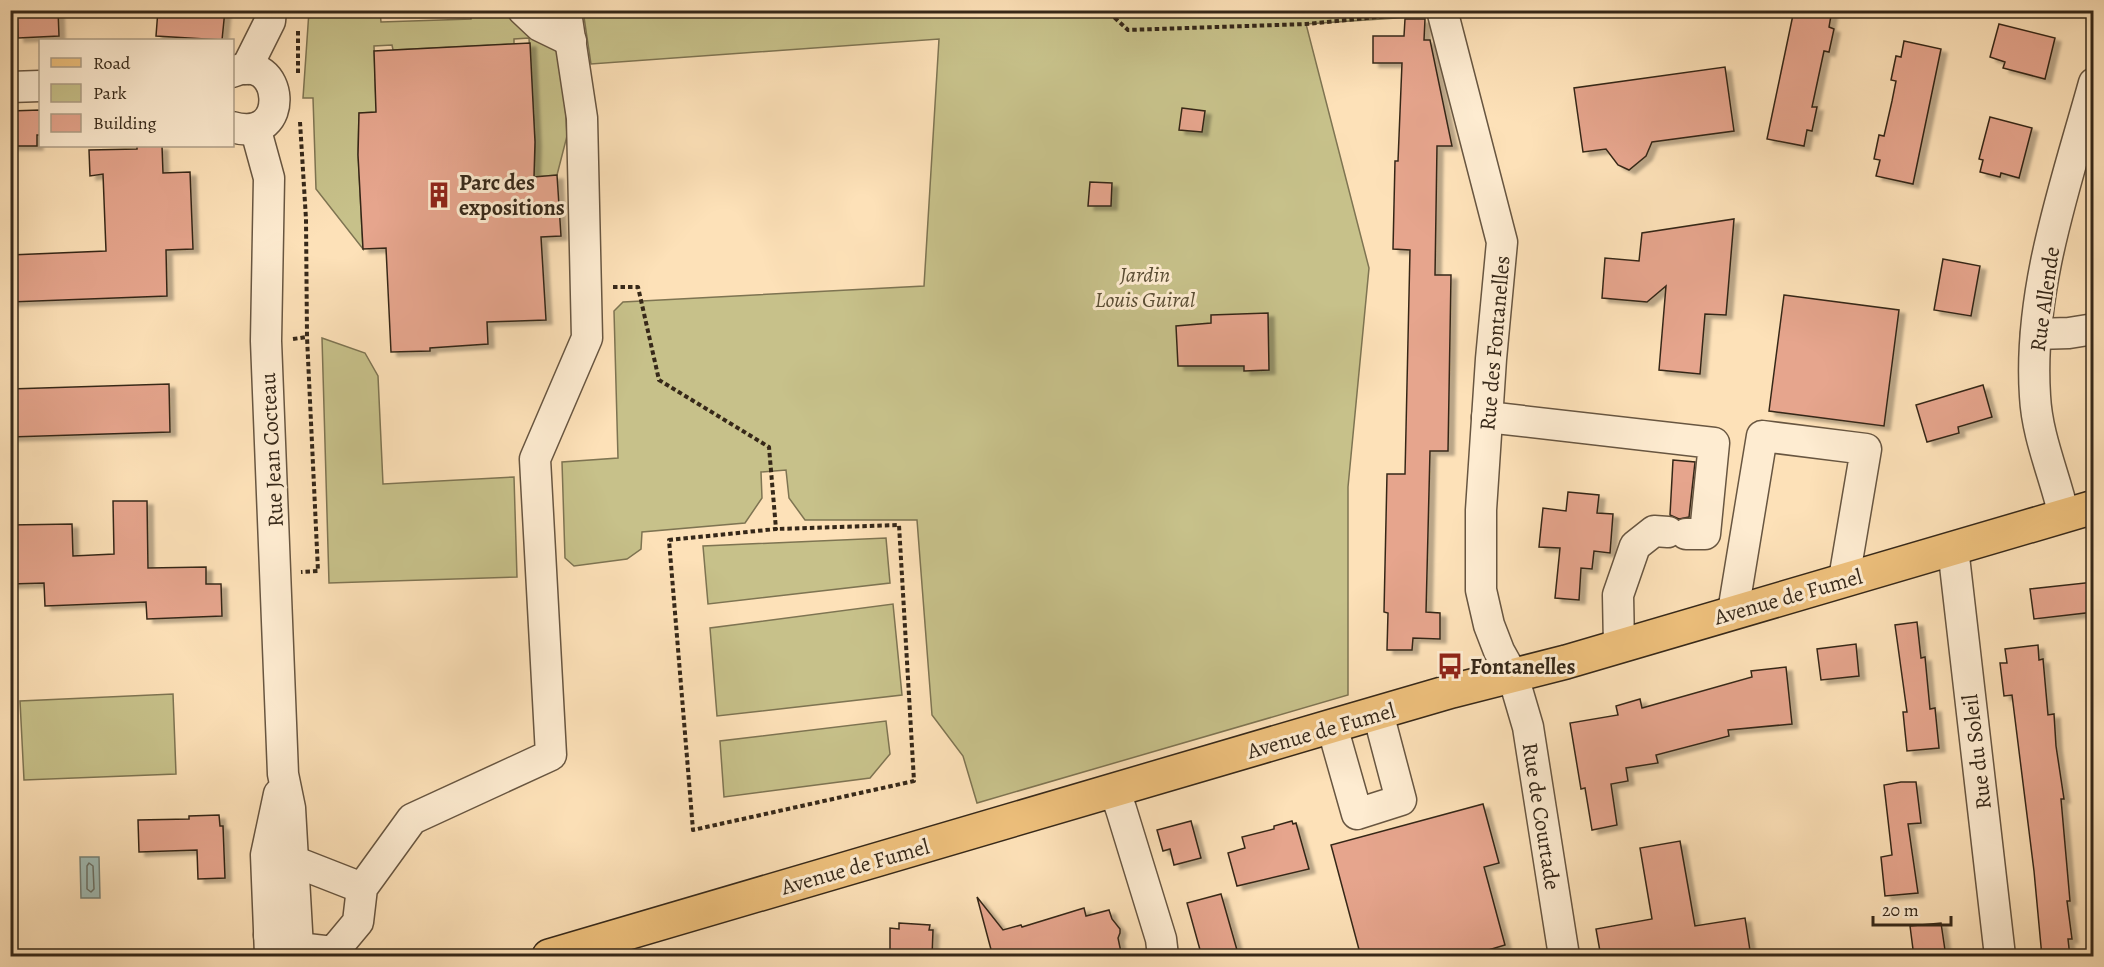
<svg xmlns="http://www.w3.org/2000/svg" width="2104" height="967" font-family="Alegreya,serif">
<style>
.green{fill:#c7c18a;stroke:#7e7452;stroke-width:1.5}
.water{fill:#a1bcb5;stroke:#768177;stroke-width:1.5}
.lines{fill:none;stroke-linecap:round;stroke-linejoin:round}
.shore{stroke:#6c7267;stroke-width:1.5}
.building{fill:#e6a58d;stroke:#362819;stroke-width:1.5;filter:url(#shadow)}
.minor-casing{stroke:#685641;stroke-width:33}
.major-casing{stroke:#362819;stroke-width:36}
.path{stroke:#362819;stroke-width:4;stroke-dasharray:4.5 3;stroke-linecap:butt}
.minor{stroke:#feecd1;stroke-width:30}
.major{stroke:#eec07c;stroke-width:33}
.labels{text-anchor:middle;stroke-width:6;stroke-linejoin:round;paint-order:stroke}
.poi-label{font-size:22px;font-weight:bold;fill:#362819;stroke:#feecd1;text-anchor:start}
.park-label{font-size:22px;font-style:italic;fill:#5a4e35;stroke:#feecd1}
.street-label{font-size:22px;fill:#362819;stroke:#feecd1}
</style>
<defs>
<filter id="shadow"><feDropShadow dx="6" dy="4" stdDeviation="1.5" flood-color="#0004"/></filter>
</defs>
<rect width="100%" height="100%" fill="#fde1b8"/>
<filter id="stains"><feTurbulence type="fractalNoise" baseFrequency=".00333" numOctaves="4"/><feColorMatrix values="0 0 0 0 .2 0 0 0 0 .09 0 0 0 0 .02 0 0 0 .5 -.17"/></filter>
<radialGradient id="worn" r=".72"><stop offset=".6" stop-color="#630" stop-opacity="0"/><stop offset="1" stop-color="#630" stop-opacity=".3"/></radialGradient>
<!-- green -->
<g class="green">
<path d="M 309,11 L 380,11 L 381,22 L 471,19 L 470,11 L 507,11 L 530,34 L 562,46 L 567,136 L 557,175 L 534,177 L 535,144 L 529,38 L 514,39 L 514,44 L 393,50 L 392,45 L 374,46 L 376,105 L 382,112 L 359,113 L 358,153 L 363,249 L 316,189 L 313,98 L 303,98 Z"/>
<path d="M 541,11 L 1425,11 L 1426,16 L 1306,24 L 1369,268 L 1348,487 L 1348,695 L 977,803 L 963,756 L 932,715 L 917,520 L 805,520 L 789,498 L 786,470 L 761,472 L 762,498 L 745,523 L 642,532 L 641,549 L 627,559 L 574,566 L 565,558 L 562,462 L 618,458 L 614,311 L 623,302 L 924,286 L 939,39 L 591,64 L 584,17 C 568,19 554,22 541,11 Z"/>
<path d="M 322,338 L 365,353 L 378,376 L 383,484 L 514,477 L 517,577 L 329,583 Z"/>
<path d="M 886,538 L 890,583 L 708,604 L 703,546 Z"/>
<path d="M 893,604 L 902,695 L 717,716 L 710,628 Z"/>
<path d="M 173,694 L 176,774 L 24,780 L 20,701 Z"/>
<path d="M 886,721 L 890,754 L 870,778 L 724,797 L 720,741 Z"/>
</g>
<!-- water -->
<path class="water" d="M 80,857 L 99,857 L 100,898 L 81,898 Z"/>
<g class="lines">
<!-- shore -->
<path class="shore" d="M 89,863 L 93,866 L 94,889 L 91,892 L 87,889 L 87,866 Z"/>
</g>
<!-- building -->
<g class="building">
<path d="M 17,10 L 58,10 L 59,36 L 18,38 Z"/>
<path d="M 158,10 L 225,10 L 222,40 L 156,36 Z"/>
<path d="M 1794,10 L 1832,10 L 1829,27 L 1834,29 L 1829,52 L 1824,51 L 1812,107 L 1817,107 L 1812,131 L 1807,130 L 1804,146 L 1767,139 Z"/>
<path d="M 1405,19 L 1425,19 L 1424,40 L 1430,40 L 1452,146 L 1437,146 L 1435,275 L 1451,275 L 1448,451 L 1430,451 L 1426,612 L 1440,613 L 1440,639 L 1413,638 L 1412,650 L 1387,650 L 1388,613 L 1384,612 L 1387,474 L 1405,474 L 1410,250 L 1393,249 L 1395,161 L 1398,161 L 1402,63 L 1373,63 L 1373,36 L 1404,36 Z"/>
<path d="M 1999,24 L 2055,38 L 2045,79 L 2003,68 L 2005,62 L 1990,57 Z"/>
<path d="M 1904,41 L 1941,49 L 1913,184 L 1876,176 L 1880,160 L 1874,159 L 1879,135 L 1884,136 L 1892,101 L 1896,81 L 1891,80 L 1896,56 L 1901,57 Z"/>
<path d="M 530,43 L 535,142 L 534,177 L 557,175 L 561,236 L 541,237 L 546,320 L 487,322 L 488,344 L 430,348 L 430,351 L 391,352 L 386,248 L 363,249 L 358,155 L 359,113 L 376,112 L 374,51 Z"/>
<path d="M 1725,67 L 1734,131 L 1652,142 L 1646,156 L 1629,170 L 1618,165 L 1606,149 L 1583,152 L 1574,88 Z"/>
<path d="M 1182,108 L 1205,111 L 1202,132 L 1179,130 Z"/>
<path d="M 40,110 L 40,135 L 37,135 L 37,146 L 10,146 L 10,111 Z"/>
<path d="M 1990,117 L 2032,128 L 2019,178 L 2001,173 L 2000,177 L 1980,172 L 1983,160 L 1979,159 Z"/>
<path d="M 137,146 L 162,146 L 163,173 L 190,172 L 193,249 L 166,250 L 167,296 L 10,302 L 10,255 L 106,251 L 103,174 L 90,176 L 89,150 L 137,149 Z"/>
<path d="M 1090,182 L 1112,183 L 1111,206 L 1088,206 Z"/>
<path d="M 1734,219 L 1726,315 L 1705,314 L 1700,374 L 1659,370 L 1666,286 L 1647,302 L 1602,298 L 1605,258 L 1639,261 L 1642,233 Z"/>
<path d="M 1943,259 L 1980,266 L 1971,316 L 1934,310 Z"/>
<path d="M 1784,295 L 1899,310 L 1884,426 L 1769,411 Z"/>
<path d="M 1268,313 L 1269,370 L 1244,371 L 1244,366 L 1178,366 L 1176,326 L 1211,323 L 1211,315 Z"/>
<path d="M 169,384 L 170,432 L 10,437 L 10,389 Z"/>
<path d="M 1983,385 L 1992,417 L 1958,427 L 1959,433 L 1927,442 L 1916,405 Z"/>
<path d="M 1673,460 L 1695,462 L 1689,517 L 1679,519 L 1670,515 Z"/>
<path d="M 1568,492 L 1599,495 L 1597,513 L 1613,514 L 1610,553 L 1594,551 L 1592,569 L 1581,568 L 1579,600 L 1555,598 L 1560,548 L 1539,547 L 1543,508 L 1566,511 Z"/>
<path d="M 113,501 L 147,501 L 148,568 L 206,567 L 206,584 L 221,584 L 222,616 L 147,619 L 146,602 L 45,606 L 44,583 L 10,584 L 10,525 L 72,524 L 73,556 L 114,554 Z"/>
<path d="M 2094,582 L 2094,612 L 2034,619 L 2030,589 Z"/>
<path d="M 1917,622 L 1921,658 L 1925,657 L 1930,709 L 1935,708 L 1939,748 L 1907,751 L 1903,712 L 1907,712 L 1895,625 Z"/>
<path d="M 1856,644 L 1859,676 L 1821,680 L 1817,649 Z"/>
<path d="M 2038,645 L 2039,660 L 2043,659 L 2048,715 L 2054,714 L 2056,746 L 2064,799 L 2061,799 L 2070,901 L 2067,901 L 2072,939 L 2068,939 L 2070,957 L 2042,957 L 2034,871 L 2012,695 L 2004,696 L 2000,663 L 2007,663 L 2005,649 Z"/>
<path d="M 1786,667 L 1792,724 L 1728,730 L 1729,736 L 1656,755 L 1658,763 L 1626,768 L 1628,781 L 1611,784 L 1617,825 L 1592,830 L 1585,788 L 1581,789 L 1570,723 L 1618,715 L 1616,706 L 1640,699 L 1642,708 L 1752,677 L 1751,671 Z"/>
<path d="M 1901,782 L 1916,782 L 1921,823 L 1908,824 L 1918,893 L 1885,896 L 1881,857 L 1892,855 L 1884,785 Z"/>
<path d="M 1483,804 L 1499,863 L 1484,867 L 1505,945 L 1465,957 L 1361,957 L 1331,845 Z"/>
<path d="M 219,815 L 220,826 L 223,826 L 225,878 L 198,879 L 197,850 L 139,852 L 138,820 L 189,819 L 189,816 Z"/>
<path d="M 1191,821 L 1201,858 L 1174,865 L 1170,849 L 1163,851 L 1157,830 Z"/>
<path d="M 1292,821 L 1293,824 L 1296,823 L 1309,869 L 1237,886 L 1228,853 L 1245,848 L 1242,837 L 1274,829 L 1274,826 Z"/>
<path d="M 1680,841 L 1695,926 L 1745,918 L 1751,957 L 1601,957 L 1596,929 L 1652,919 L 1640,848 Z"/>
<path d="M 1221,894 L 1239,957 L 1202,957 L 1187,903 Z"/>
<path d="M 977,897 L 1003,930 L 1021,925 L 1022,927 L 1084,908 L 1086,916 L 1109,910 L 1112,919 L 1120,929 L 1120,933 L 1118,938 L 1122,957 L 993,957 Z"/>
<path d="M 899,923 L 930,925 L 929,930 L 933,930 L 932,957 L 890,957 L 890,928 L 899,929 Z"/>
<path d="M 1941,923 L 1946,957 L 1914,957 L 1910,926 Z"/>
</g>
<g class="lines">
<!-- minor casing -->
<g class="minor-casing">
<g id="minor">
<path d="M 523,10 L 540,26 L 571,41"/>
<path d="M 1442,10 L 1502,242 L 1491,359 L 1481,510 L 1481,590 L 1489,625 L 1499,651 L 1513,676 L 1528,727 L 1564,956"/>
<path d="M 246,69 L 270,21 L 271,10"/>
<path d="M 232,72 C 284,49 293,145 232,127"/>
<path d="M 10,87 L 40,86"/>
<path d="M 252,129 L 258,138 L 269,178 L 266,341 L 283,774 L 290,808 L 298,948 L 301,956"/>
<path d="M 2036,334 L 2069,333 L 2094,329"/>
<path d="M 1487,417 L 1714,443 L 1705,534 L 1686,534"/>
<path d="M 2064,516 C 2055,476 2037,437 2035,396 C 2028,290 2066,184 2094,83"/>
<path d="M 1953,548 L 2000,956"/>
<path d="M 1733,612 L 1762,436 L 1866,449 L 1844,579"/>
<path d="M 1619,646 L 1618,595 L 1635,546 L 1654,531 L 1668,532"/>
<path d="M 1332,726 L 1357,814 L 1401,800 L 1378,713"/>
<path d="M 1114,790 L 1121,809 L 1161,939 L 1163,956"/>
<path d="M 277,866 L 278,862 L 293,861 L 362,888"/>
<path d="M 269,935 L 298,948 L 333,952 L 358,922 L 362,888 L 412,819 L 551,755 L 535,459 L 587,338 L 582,118 L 567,19"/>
<path d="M 270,955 L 266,855 L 279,794"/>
</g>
</g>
<!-- major casing -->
<g class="major-casing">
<path id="major" d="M 549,956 L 1332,726 L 1452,691 L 1566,662 L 2094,507"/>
</g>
<!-- path -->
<g class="path">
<path d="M 1114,10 L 1115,18 L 1128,30 L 1306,24 L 1417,13"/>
<path d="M 298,73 L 298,29"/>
<path d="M 300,122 L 306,219 L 307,337 L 318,571 L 301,572"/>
<path d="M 613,287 L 638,287 L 659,380 L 769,447 L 776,529 L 669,540 L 693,830 L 914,781 L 899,525 L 776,529"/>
<path d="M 293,339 L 307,337"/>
</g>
<!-- minor -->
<use href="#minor" class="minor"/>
<!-- major -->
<use href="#major" class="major"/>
</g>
<!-- icons -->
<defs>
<g id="building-bare" transform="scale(2.07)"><path d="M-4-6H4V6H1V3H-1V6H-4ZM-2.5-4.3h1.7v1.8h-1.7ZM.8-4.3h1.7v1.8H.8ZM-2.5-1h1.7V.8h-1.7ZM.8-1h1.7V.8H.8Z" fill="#8f2418" stroke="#feecd1" stroke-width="2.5" paint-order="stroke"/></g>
<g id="bus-bare" transform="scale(2.07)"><path d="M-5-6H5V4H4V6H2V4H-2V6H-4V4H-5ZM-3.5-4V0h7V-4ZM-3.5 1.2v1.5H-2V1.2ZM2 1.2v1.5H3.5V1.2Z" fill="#8f2418" stroke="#feecd1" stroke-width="2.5" paint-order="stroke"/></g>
</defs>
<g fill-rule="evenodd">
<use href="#building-bare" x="439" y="195"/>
<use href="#bus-bare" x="1450" y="666"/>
</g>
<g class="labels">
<!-- poi labels -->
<g class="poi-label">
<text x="459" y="190">Parc des<tspan x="459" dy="25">expositions</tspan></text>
<text x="1470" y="674">Fontanelles</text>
</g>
<!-- park labels -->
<g class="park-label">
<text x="1145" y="282">Jardin<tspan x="1145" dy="25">Louis Guiral</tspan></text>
</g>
<!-- street labels -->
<g class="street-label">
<text transform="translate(2044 299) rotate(-82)" y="8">Rue Allende</text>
<text transform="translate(1494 343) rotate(-85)" y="8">Rue des Fontanelles</text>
<text transform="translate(271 450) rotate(-93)" y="8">Rue Jean Cocteau</text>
<text transform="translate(1788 596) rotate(-16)" y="8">Avenue de Fumel</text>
<text transform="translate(1321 730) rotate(-16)" y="8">Avenue de Fumel</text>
<text transform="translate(1976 752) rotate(-97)" y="8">Rue du Soleil</text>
<text transform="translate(1542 816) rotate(81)" y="8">Rue de Courtade</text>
<text transform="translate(855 866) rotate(-16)" y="8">Avenue de Fumel</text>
</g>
</g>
<!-- margin -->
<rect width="2104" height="967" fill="none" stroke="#fde1b8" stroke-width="36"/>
<rect x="12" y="12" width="2080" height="943" fill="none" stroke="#362819" stroke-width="3"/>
<rect x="18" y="18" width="2068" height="931" fill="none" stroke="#362819" stroke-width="1.5"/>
<!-- legend -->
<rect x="39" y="39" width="195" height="108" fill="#feecd1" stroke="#ae9e87" stroke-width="1.5"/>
<rect x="51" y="58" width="30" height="9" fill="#eec07c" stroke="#ae9e87" stroke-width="1.5"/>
<text x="93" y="69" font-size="18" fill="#362819">Road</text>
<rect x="51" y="84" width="30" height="18" fill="#c7c18a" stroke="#ae9e87" stroke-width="1.5"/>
<text x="93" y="99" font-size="18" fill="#362819">Park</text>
<rect x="51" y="114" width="30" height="18" fill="#e6a58d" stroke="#ae9e87" stroke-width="1.5"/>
<text x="93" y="129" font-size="18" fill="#362819">Building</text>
<!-- scale -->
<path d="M1873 916v9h78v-9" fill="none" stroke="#362819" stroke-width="3"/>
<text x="1882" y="916" font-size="18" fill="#362819" stroke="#feecd1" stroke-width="4.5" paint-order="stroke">20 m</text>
<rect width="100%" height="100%" filter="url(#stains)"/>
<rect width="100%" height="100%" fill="url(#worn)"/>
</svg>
